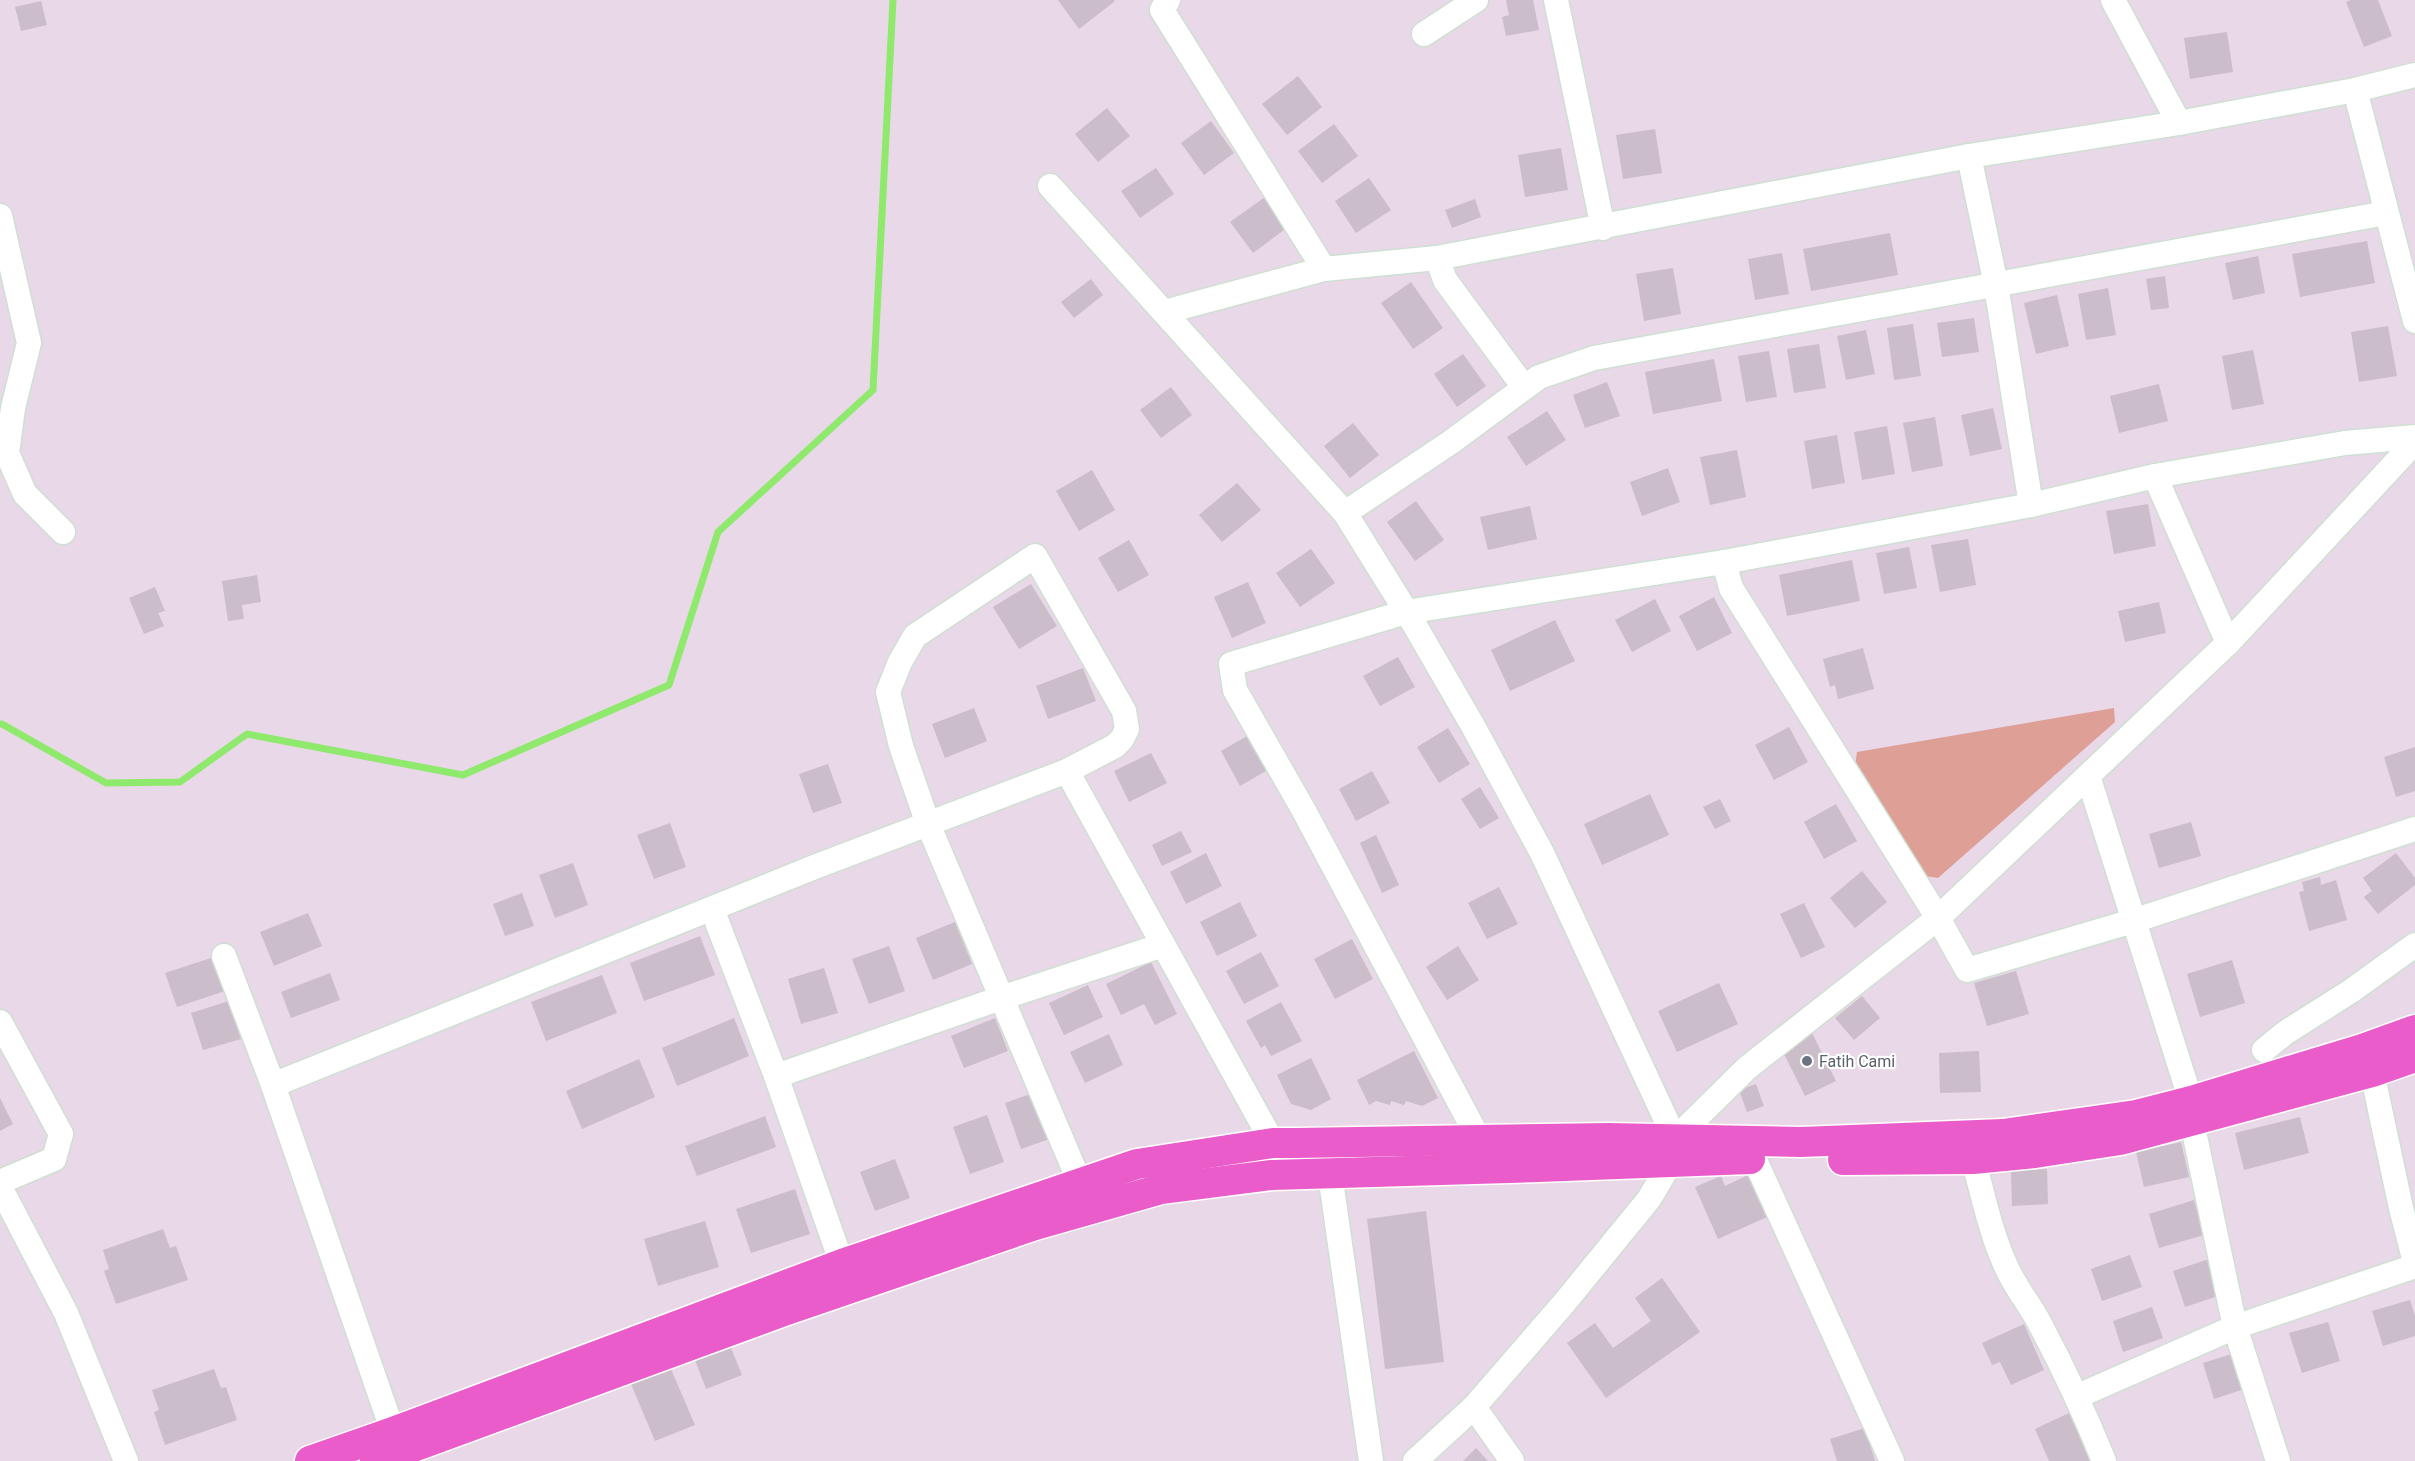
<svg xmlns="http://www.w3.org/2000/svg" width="2415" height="1461" font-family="Roboto,sans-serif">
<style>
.green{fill:#de9f96}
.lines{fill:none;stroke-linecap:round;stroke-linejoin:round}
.stream{stroke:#8fe96d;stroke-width:7}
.building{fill:#cbbdca}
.minor-casing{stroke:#cee0d2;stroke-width:27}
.major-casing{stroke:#fff;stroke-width:33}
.minor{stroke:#fff;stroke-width:24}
.major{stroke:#ea5cca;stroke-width:30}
.worship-dot{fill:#6b7280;stroke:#fff;stroke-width:2}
.labels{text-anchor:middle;stroke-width:4.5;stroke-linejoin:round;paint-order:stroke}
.worship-label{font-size:16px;fill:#5b616d;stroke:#fff;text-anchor:start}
</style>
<rect width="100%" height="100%" fill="#e9d8e8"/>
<!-- green -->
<path class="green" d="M 2114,708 L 2115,722 L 1938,878 L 1924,876 L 1855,766 L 1857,752 Z"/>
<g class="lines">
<!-- stream -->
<path class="stream" d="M 0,724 L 2,724 L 106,783 L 180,782 L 247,734 L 463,775 L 669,685 L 718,532 L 873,390 L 893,0"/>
</g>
<!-- building -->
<g class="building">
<path d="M 1058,0 L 1114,0 L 1115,1 L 1079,29 Z"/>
<path d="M 1506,0 L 1533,0 L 1539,30 L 1506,36 L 1502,17 L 1509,15 Z"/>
<path d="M 2351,0 L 2378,0 L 2392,36 L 2364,47 L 2346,2 Z"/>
<path d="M 41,1 L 47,25 L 21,31 L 15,7 Z"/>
<path d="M 2227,32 L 2233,72 L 2190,79 L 2184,38 Z"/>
<path d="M 1298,76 L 1322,107 L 1287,135 L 1262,104 Z"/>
<path d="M 1107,108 L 1130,136 L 1098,162 L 1075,134 Z"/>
<path d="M 1211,121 L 1234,153 L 1204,175 L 1181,143 Z"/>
<path d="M 1334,124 L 1358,156 L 1322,183 L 1298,151 Z"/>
<path d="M 1655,129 L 1662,173 L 1623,179 L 1616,135 Z"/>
<path d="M 1561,148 L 1568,190 L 1525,197 L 1518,155 Z"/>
<path d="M 1156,168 L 1174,194 L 1140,218 L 1121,191 Z"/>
<path d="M 1369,178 L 1391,210 L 1356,233 L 1335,201 Z"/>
<path d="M 1265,197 L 1288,227 L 1253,253 L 1230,222 Z"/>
<path d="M 1475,199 L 1481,217 L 1452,228 L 1445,210 Z"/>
<path d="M 1890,233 L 1898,275 L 1811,291 L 1803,249 Z"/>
<path d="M 2367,241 L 2375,283 L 2300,297 L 2292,254 Z"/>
<path d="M 1782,253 L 1789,294 L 1755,300 L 1748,259 Z"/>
<path d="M 2258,256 L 2265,293 L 2233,300 L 2225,263 Z"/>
<path d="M 1673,268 L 1681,314 L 1644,321 L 1636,274 Z"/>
<path d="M 2165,276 L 2169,308 L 2151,310 L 2146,279 Z"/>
<path d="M 1091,279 L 1103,295 L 1074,318 L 1061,302 Z"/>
<path d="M 1411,282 L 1443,328 L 1413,349 L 1381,303 Z"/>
<path d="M 2108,288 L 2116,335 L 2086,340 L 2078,294 Z"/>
<path d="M 2057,295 L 2069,346 L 2036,354 L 2024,303 Z"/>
<path d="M 1974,318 L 1979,352 L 1942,357 L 1937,323 Z"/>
<path d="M 1913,324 L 1921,376 L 1894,380 L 1887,328 Z"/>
<path d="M 2388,326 L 2397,376 L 2359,382 L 2351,332 Z"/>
<path d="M 1866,330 L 1875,374 L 1846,380 L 1837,336 Z"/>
<path d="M 1819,344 L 1826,388 L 1794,393 L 1787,349 Z"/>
<path d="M 2253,350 L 2264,404 L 2232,410 L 2222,356 Z"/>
<path d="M 1769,351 L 1777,397 L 1746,402 L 1738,356 Z"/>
<path d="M 1463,354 L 1486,386 L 1457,407 L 1434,374 Z"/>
<path d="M 1714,359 L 1722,401 L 1653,414 L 1645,372 Z"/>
<path d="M 1607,382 L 1620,416 L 1585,428 L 1573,395 Z"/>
<path d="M 2159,384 L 2168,421 L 2119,433 L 2110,396 Z"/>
<path d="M 1171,387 L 1192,415 L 1161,438 L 1140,410 Z"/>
<path d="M 1993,408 L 2002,449 L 1970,456 L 1961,415 Z"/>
<path d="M 1547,411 L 1566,440 L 1526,466 L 1507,437 Z"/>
<path d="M 1935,417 L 1943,466 L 1912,472 L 1903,423 Z"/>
<path d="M 1353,423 L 1379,455 L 1350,478 L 1324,446 Z"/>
<path d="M 1887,426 L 1895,474 L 1862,480 L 1854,432 Z"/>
<path d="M 1837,435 L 1845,483 L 1812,489 L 1804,441 Z"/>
<path d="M 1737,450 L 1746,497 L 1710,505 L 1700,457 Z"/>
<path d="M 1668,468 L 1680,502 L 1642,516 L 1630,482 Z"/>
<path d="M 1092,470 L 1115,510 L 1079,531 L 1056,491 Z"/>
<path d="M 1237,483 L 1261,510 L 1222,542 L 1199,515 Z"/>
<path d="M 1416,501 L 1444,540 L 1415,561 L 1387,522 Z"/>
<path d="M 2148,504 L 2156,546 L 2114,554 L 2106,511 Z"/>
<path d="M 1530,506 L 1537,539 L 1488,550 L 1480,517 Z"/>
<path d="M 1968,539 L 1976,585 L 1940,592 L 1931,545 Z"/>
<path d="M 1129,540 L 1149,575 L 1118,592 L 1098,558 Z"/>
<path d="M 1909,547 L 1917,588 L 1884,594 L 1876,553 Z"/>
<path d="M 1311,549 L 1335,583 L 1300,607 L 1276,573 Z"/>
<path d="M 1852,560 L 1860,601 L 1787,616 L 1779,575 Z"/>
<path d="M 257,575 L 261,602 L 242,605 L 244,619 L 228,621 L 222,581 Z"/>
<path d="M 1248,582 L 1266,623 L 1232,638 L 1214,597 Z"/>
<path d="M 1031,584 L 1057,626 L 1019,649 L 993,607 Z"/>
<path d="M 155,587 L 165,611 L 158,613 L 164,626 L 144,634 L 129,598 Z"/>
<path d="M 1714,597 L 1732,633 L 1697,651 L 1679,616 Z"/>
<path d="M 1655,599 L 1671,631 L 1632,652 L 1615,620 Z"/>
<path d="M 2159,602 L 2166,633 L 2125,642 L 2118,611 Z"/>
<path d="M 1555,620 L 1575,661 L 1510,691 L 1491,650 Z"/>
<path d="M 1863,648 L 1874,689 L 1838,699 L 1835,685 L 1830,687 L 1823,659 Z"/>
<path d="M 1398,657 L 1415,687 L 1380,706 L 1363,676 Z"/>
<path d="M 1083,668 L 1096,701 L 1048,719 L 1036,686 Z"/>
<path d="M 974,708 L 987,741 L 945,758 L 932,724 Z"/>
<path d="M 1789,727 L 1808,762 L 1774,780 L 1755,745 Z"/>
<path d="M 1448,728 L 1470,764 L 1439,783 L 1417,747 Z"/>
<path d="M 1254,732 L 1273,767 L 1240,786 L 1221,751 Z"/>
<path d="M 2415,747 L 2415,791 L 2396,797 L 2384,757 Z"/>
<path d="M 1151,753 L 1167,783 L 1129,802 L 1114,771 Z"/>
<path d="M 828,764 L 842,803 L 813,813 L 799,774 Z"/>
<path d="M 1372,771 L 1390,803 L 1356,821 L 1339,789 Z"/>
<path d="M 1480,787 L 1499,818 L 1480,829 L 1461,799 Z"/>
<path d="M 1650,794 L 1669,835 L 1602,865 L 1584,824 Z"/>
<path d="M 1720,799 L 1731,821 L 1715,829 L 1703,807 Z"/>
<path d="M 1836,804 L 1857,841 L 1824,859 L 1804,822 Z"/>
<path d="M 2191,822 L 2201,856 L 2159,868 L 2149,834 Z"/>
<path d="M 670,823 L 686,867 L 654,879 L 637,835 Z"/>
<path d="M 1181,831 L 1192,852 L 1162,866 L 1152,845 Z"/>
<path d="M 1376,835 L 1399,885 L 1382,893 L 1360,843 Z"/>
<path d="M 1206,853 L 1222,886 L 1186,904 L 1170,872 Z"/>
<path d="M 2396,853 L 2415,878 L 2415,885 L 2378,914 L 2364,897 L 2372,891 L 2363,878 Z"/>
<path d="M 573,863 L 588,905 L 555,918 L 539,875 Z"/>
<path d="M 1862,871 L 1887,902 L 1855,928 L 1830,898 Z"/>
<path d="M 2320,877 L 2321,885 L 2336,880 L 2347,920 L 2309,931 L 2299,892 L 2304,891 L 2302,882 Z"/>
<path d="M 1499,887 L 1518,924 L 1487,939 L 1468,903 Z"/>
<path d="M 522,893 L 534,926 L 505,936 L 493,904 Z"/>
<path d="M 1240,902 L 1257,936 L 1217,956 L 1200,922 Z"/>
<path d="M 1804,903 L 1825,947 L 1801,958 L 1780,914 Z"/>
<path d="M 308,913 L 322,946 L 274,966 L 260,932 Z"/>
<path d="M 955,922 L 972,964 L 933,980 L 916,938 Z"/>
<path d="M 700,936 L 715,975 L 644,1001 L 630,963 Z"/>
<path d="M 1352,939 L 1373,979 L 1335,999 L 1314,959 Z"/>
<path d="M 889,946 L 905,991 L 869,1004 L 852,959 Z"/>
<path d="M 1458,946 L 1479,980 L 1447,1000 L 1426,967 Z"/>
<path d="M 1261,952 L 1279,986 L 1244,1004 L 1226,971 Z"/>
<path d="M 217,956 L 228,990 L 177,1007 L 165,973 Z"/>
<path d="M 2232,960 L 2245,1003 L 2200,1017 L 2187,974 Z"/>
<path d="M 1151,962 L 1177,1014 L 1155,1025 L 1144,1004 L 1121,1015 L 1106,984 Z"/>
<path d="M 824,968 L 838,1013 L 801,1024 L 788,979 Z"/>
<path d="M 2016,971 L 2029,1014 L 1987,1026 L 1974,983 Z"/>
<path d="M 330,973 L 340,1000 L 291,1018 L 281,992 Z"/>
<path d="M 602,975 L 617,1013 L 546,1041 L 531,1002 Z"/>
<path d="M 1719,983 L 1738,1024 L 1677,1052 L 1658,1011 Z"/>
<path d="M 1088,985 L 1103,1017 L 1064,1035 L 1049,1003 Z"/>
<path d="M 1862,996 L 1880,1018 L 1854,1040 L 1835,1018 Z"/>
<path d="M 229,1001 L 241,1039 L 203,1050 L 191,1013 Z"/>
<path d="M 1281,1002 L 1302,1041 L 1271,1056 L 1265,1045 L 1261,1048 L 1246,1021 Z"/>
<path d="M 734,1018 L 749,1056 L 677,1086 L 662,1048 Z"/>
<path d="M 995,1018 L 1008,1051 L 964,1068 L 951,1036 Z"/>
<path d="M 1809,1027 L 1836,1081 L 1805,1096 L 1778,1042 Z"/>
<path d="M 1109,1034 L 1123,1065 L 1085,1083 L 1070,1052 Z"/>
<path d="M 1414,1051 L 1438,1098 L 1422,1106 L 1406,1101 L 1404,1105 L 1391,1101 L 1390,1105 L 1376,1101 L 1369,1105 L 1357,1080 Z"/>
<path d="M 1979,1051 L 1981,1092 L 1940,1093 L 1939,1053 Z"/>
<path d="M 1311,1058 L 1331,1099 L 1311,1110 L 1291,1104 L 1277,1075 Z"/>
<path d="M 639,1059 L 655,1097 L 582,1129 L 566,1091 Z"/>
<path d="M 1756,1084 L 1764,1106 L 1747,1112 L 1739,1090 Z"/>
<path d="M 1039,1091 L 1055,1137 L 1021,1149 L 1005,1103 Z"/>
<path d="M 0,1098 L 13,1124 L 0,1131 Z"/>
<path d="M 987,1115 L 1004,1162 L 970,1174 L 953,1127 Z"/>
<path d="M 765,1116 L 776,1147 L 697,1176 L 685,1146 Z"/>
<path d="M 2300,1117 L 2309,1153 L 2244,1170 L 2235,1133 Z"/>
<path d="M 2181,1142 L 2189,1177 L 2144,1187 L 2136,1152 Z"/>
<path d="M 895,1159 L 910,1198 L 875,1211 L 860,1172 Z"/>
<path d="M 2047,1169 L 2048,1204 L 2012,1206 L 2011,1171 Z"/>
<path d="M 1748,1175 L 1767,1217 L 1718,1239 L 1695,1187 L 1721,1176 L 1725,1186 Z"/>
<path d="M 795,1189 L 810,1234 L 751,1253 L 736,1209 Z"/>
<path d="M 2194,1200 L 2204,1235 L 2159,1248 L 2149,1214 Z"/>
<path d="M 1426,1211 L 1444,1362 L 1385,1369 L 1367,1219 Z"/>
<path d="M 705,1221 L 719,1267 L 658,1286 L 644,1239 Z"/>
<path d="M 163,1229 L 170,1248 L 176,1246 L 188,1280 L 116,1304 L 104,1271 L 109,1269 L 103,1250 Z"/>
<path d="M 2130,1255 L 2142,1287 L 2102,1301 L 2091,1269 Z"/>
<path d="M 2212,1258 L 2224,1294 L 2185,1307 L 2173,1271 Z"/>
<path d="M 1662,1278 L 1700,1332 L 1606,1398 L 1567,1343 L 1595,1323 L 1613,1348 L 1651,1321 L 1635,1298 Z"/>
<path d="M 2410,1300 L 2415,1316 L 2415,1336 L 2383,1346 L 2372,1311 Z"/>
<path d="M 2152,1307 L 2163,1338 L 2123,1352 L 2113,1321 Z"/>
<path d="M 2328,1322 L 2340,1361 L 2302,1373 L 2289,1333 Z"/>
<path d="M 2024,1324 L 2044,1370 L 2011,1385 L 2000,1362 L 1992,1365 L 1982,1343 Z"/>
<path d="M 727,1338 L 742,1375 L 706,1389 L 692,1352 Z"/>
<path d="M 2241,1351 L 2253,1386 L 2214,1399 L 2203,1363 Z"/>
<path d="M 667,1360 L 695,1425 L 655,1441 L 628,1377 Z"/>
<path d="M 214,1369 L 221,1388 L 226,1387 L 237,1420 L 165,1445 L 154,1412 L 159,1410 L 152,1390 Z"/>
<path d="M 2069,1413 L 2091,1461 L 2049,1461 L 2035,1429 Z"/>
<path d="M 1865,1428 L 1875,1461 L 1837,1461 L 1830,1439 Z"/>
<path d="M 1476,1448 L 1488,1461 L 1463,1461 Z"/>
</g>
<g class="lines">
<!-- minor casing -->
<g class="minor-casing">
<g id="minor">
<path d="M 1168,0 L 1162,10 L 1324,269"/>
<path d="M 1556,0 L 1603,228"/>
<path d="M 2113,0 L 2179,123"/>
<path d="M 1424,34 L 1476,0"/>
<path d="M 2355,90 L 2415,321"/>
<path d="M 1969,156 L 1996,285 L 2031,505"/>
<path d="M 1050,186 L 1345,513 L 1414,624 L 1473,726 L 1542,853 L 1675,1139 L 1671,1162 L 1649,1199 L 1565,1302 L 1474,1407 L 1415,1461"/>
<path d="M 0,216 L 29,343 L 13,408 L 7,453 L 25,494 L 63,532"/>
<path d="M 1437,258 L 1445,280 L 1524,387"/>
<path d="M 1164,312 L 1324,269 L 1437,258 L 1969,156 L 2179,123 L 2355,90 L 2415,75"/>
<path d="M 2415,437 L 2345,443 L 2155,476 L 2031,505 L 1724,562 L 1731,588 L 1938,918 L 1967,970 L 2133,921 L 2415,829"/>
<path d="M 2155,476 L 2228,643"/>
<path d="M 1345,513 L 1451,442 L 1539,377 L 1594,358 L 2386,213"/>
<path d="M 1067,771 L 1273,1143"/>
<path d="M 2088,776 L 2191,1101 L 2192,1122 L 2235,1327 L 2278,1461"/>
<path d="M 712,909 L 776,1076 L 842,1264 L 850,1278"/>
<path d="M 224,956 L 273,1085 L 393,1432 L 401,1449"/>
<path d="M 0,1022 L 61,1134 L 54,1159 L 0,1182"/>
<path d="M 2264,1050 L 2285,1033 L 2351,991 L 2415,945"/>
<path d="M 2365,1057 L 2372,1072 L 2401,1208 L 2415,1262"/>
<path d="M 776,1076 L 1001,998 L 1163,945"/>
<path d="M 273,1085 L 817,866 L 1067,771 L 1115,746 L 1122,739 L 1127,729 L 1124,711 L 1035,556 L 915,636 L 900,662 L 888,692 L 901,746 L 928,824 L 1080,1183"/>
<path d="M 1675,1139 L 1747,1068 L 1938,918 L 2228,643 L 2415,442"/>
<path d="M 1480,1141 L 1303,809 L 1235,690 L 1231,664 L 1406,612 L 1724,562"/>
<path d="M 1754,1158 L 1892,1461"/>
<path d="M 1973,1159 C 1983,1194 1990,1231 2005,1264 C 2014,1286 2029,1303 2040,1324 C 2064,1369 2085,1414 2104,1461"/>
<path d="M 1330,1174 L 1371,1461"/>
<path d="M 0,1187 L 66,1313 L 126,1461"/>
<path d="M 2078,1396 L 2235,1327 L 2415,1266"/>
<path d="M 1474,1407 L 1512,1461"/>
</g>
</g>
<!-- major casing -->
<g class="major-casing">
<g id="major">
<path d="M 1843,1160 L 1973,1159 L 2035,1153 L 2120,1140 L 2372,1072 L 2415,1057"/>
<path d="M 310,1461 L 393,1432 L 842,1264 L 1137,1164 L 1273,1143 L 1296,1143 L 1609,1138 L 1801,1142 L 2003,1134 L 2136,1115 L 2191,1101 L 2362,1049 L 2415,1030"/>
<path d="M 375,1461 L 784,1311 L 1035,1225 L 1161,1189 L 1272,1175 L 1539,1167 L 1750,1159"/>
</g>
</g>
<!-- minor -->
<use href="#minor" class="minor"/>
<!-- major -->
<use href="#major" class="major"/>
</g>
<!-- markers -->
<circle class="worship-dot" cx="1807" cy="1061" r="6"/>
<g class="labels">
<!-- worship labels -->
<g class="worship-label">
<text x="1819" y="1067">Fatih Cami</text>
</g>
</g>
</svg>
